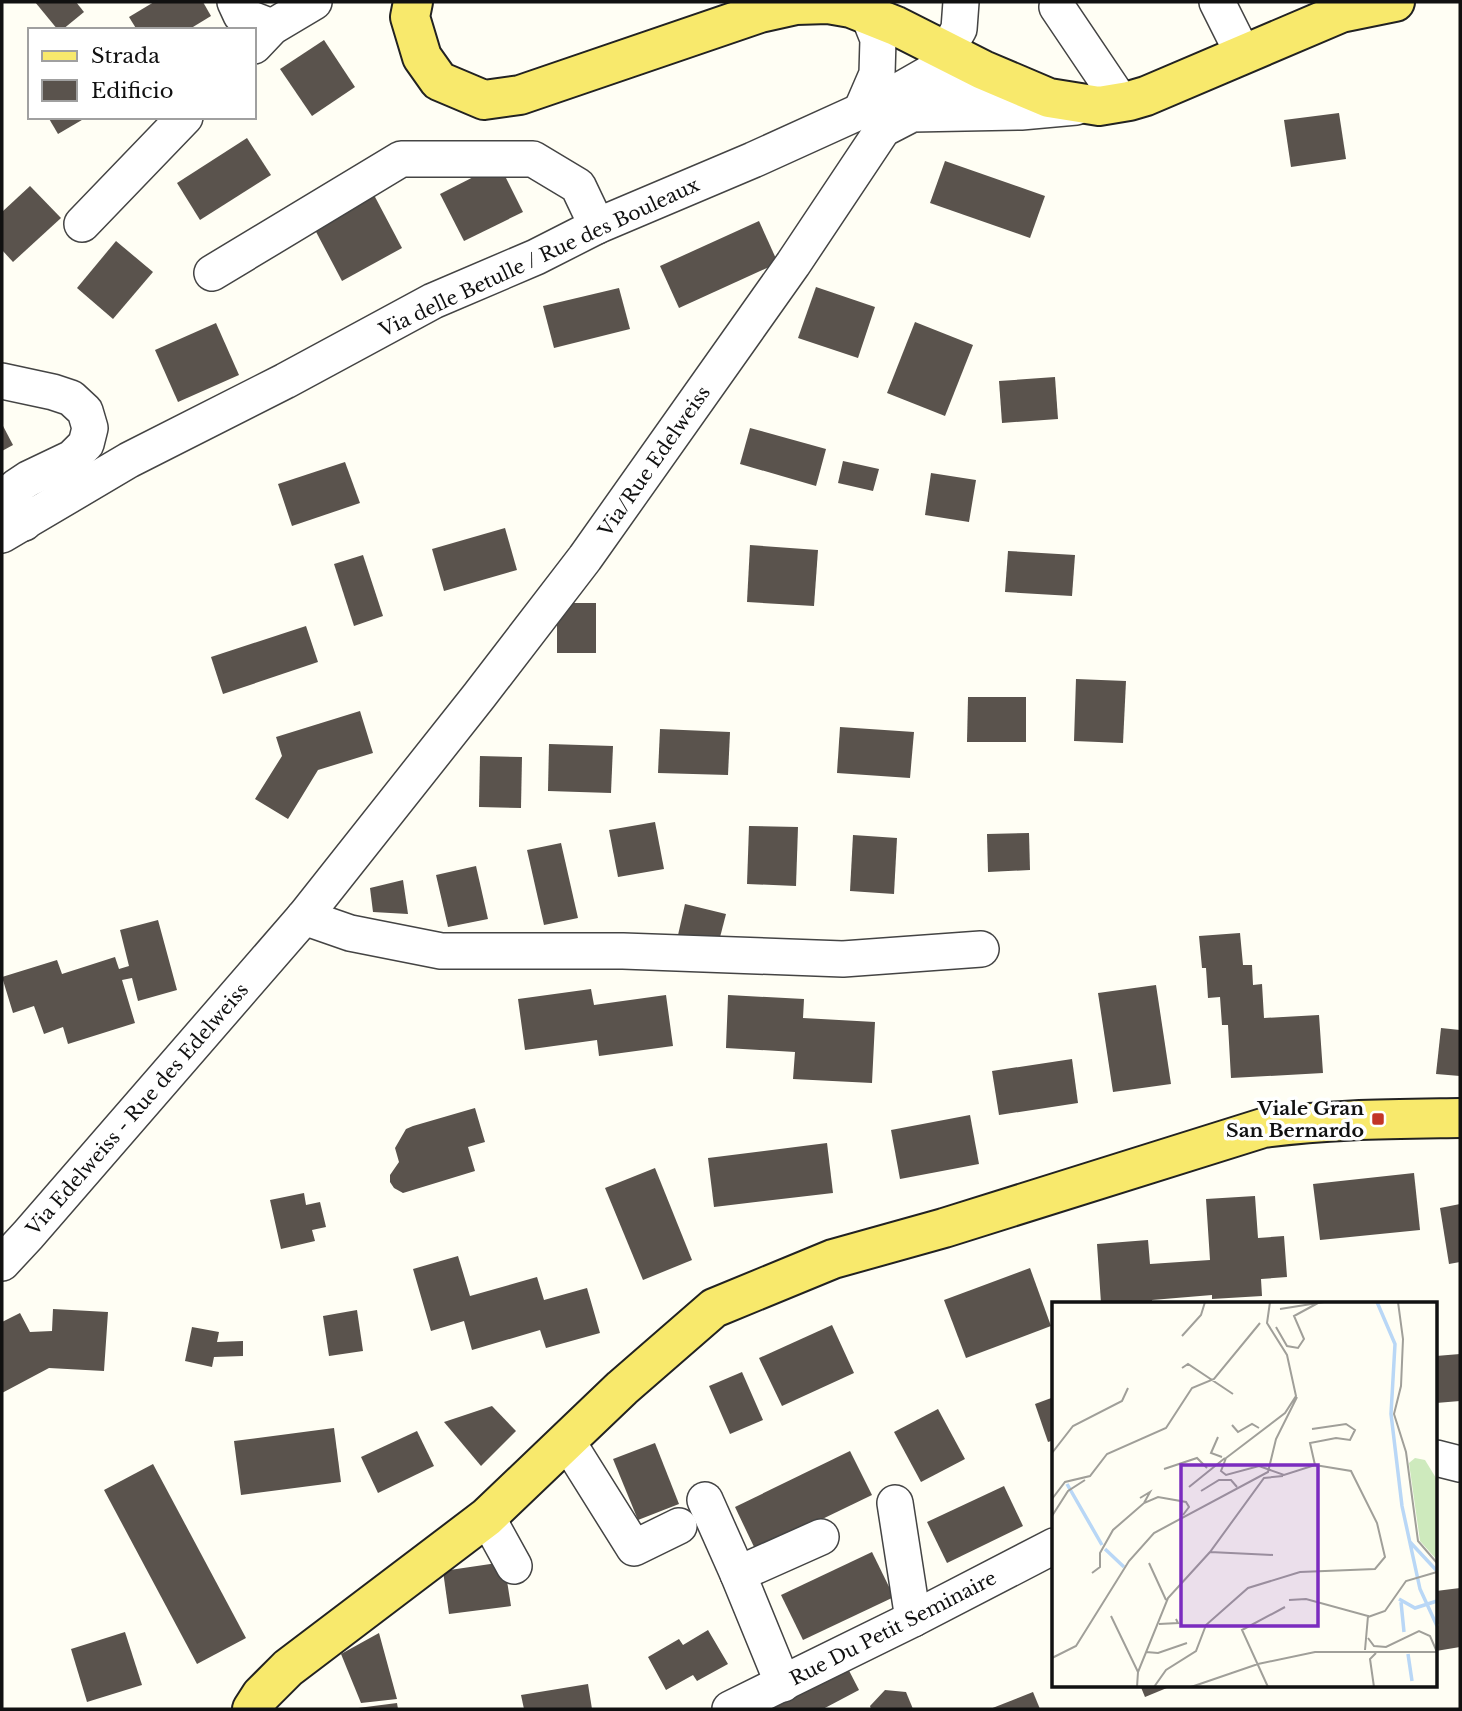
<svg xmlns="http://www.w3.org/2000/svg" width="1462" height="1711" font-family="'Libre Baskerville',serif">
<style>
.building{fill:#5a534d}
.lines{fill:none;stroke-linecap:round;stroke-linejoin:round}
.minor-casing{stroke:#444;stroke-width:38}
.major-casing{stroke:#222;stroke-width:42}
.minor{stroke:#fff;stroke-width:35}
.major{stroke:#f8e96c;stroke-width:38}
.poi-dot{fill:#c23527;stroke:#fff;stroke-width:2.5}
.labels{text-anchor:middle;stroke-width:7;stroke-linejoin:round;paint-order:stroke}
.street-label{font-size:19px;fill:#111;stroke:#fff}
.poi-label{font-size:19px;font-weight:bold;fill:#111;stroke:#fff;text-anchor:end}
.inset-river{fill:none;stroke:#b9d7f6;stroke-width:3.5}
.inset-road{fill:none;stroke:#a09f99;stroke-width:2}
.view{fill:#7b2cbf;fill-opacity:0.15;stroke:#7b2cbf;stroke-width:3.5}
.inset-edge{fill:none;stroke:#111;stroke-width:3.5}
</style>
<rect width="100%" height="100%" fill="#fffef4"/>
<!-- building -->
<g class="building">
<path d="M 35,2 L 76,2 L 84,12 L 62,30 L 58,30 Z"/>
<path d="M 154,2 L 203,2 L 211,16 L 188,30 L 137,30 L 129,17 Z"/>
<path d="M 324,40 L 355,87 L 312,116 L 280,69 Z"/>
<path d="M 1339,113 L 1346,159 L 1291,167 L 1284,120 Z"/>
<path d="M 48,117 L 87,117 L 58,134 Z"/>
<path d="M 247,138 L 271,175 L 200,220 L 177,183 Z"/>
<path d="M 945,161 L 1045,196 L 1030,238 L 930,203 Z"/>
<path d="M 499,164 L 523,212 L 464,241 L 440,194 Z"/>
<path d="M 30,186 L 61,218 L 13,262 L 2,250 L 2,212 Z"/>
<path d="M 374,195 L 402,248 L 342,281 L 314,228 Z"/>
<path d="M 759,221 L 778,263 L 679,308 L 660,266 Z"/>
<path d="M 116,241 L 153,272 L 113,319 L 77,288 Z"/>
<path d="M 816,287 L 875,307 L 858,358 L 798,338 Z"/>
<path d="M 619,288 L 630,329 L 554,348 L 543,306 Z"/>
<path d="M 915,322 L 973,345 L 945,416 L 887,393 Z"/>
<path d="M 216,323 L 239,375 L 178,402 L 155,350 Z"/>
<path d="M 1055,377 L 1058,419 L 1002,423 L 999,381 Z"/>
<path d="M 2,424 L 13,445 L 2,451 Z"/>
<path d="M 750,428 L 826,449 L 816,486 L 740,464 Z"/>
<path d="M 843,461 L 879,469 L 873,491 L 838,483 Z"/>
<path d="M 345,462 L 360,503 L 292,526 L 278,484 Z"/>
<path d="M 931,473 L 976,480 L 969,522 L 925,515 Z"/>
<path d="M 505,528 L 517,570 L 444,591 L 432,549 Z"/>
<path d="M 750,545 L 818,550 L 814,606 L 747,602 Z"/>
<path d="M 1008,551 L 1075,555 L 1072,596 L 1005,592 Z"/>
<path d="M 363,555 L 383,616 L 354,626 L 334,564 Z"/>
<rect x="557" y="603" width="39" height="50"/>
<path d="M 306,626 L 318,662 L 223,694 L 211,657 Z"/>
<path d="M 1076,679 L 1126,681 L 1123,743 L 1074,741 Z"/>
<path d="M 968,697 L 1026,697 L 1026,742 L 967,742 Z"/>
<path d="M 360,711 L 373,753 L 318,770 L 288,819 L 255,799 L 282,756 L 276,737 Z"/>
<path d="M 840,727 L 914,732 L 910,778 L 837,773 Z"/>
<path d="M 660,729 L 730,732 L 728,775 L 658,773 Z"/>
<path d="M 549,744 L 613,746 L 611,793 L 548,791 Z"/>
<path d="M 480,756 L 522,757 L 521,808 L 479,807 Z"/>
<path d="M 655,822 L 664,869 L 618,877 L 609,830 Z"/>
<path d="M 749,826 L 798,827 L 796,886 L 747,884 Z"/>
<path d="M 1029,833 L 1030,870 L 988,872 L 987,834 Z"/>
<path d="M 853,835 L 897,838 L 894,894 L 850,891 Z"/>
<path d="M 561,843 L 578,918 L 544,925 L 527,850 Z"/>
<path d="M 476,866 L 488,919 L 448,927 L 436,875 Z"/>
<path d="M 403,880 L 408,914 L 373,912 L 370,888 Z"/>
<path d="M 685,904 L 726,914 L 718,945 L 678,935 Z"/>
<path d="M 158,920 L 177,990 L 138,1001 L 132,978 L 122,980 L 135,1023 L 68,1044 L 63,1027 L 44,1034 L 34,1006 L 13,1013 L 2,977 L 57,960 L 62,974 L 115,957 L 119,969 L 129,966 L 120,930 Z"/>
<path d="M 1240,933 L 1243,965 L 1252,965 L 1253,985 L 1262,984 L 1264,1018 L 1319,1015 L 1323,1073 L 1231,1078 L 1228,1025 L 1222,1025 L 1220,997 L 1208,998 L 1206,968 L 1202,968 L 1199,936 Z"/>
<path d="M 1156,985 L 1171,1084 L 1113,1092 L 1098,993 Z"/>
<path d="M 591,989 L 594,1005 L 666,995 L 673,1046 L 599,1056 L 597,1040 L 525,1050 L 518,999 Z"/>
<path d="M 728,995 L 804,999 L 803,1018 L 875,1022 L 872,1083 L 793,1079 L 795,1052 L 726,1048 Z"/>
<path d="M 1441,1028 L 1460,1030 L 1460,1076 L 1436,1074 Z"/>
<path d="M 1072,1059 L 1078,1103 L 999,1115 L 992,1071 Z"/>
<path d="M 475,1108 L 485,1142 L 468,1147 L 475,1171 L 403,1193 L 394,1188 L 390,1182 L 390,1175 L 399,1162 L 395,1148 L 406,1129 L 413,1126 Z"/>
<path d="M 970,1115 L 979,1164 L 900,1179 L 891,1130 Z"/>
<path d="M 827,1143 L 833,1193 L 714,1207 L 708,1158 Z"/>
<path d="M 655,1168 L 692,1260 L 643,1280 L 605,1188 Z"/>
<path d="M 1414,1173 L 1420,1230 L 1320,1240 L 1313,1184 Z"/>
<path d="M 304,1193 L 306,1205 L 320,1202 L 326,1227 L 312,1230 L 315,1241 L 281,1249 L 270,1200 Z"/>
<path d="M 1255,1196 L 1258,1238 L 1284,1236 L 1287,1277 L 1261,1279 L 1262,1296 L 1212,1299 L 1212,1295 L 1152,1300 L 1152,1303 L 1101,1303 L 1097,1244 L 1148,1240 L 1150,1264 L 1210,1260 L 1206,1199 Z"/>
<path d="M 1460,1204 L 1460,1262 L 1449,1264 L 1440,1208 Z"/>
<path d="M 458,1256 L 470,1296 L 537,1277 L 544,1300 L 587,1288 L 600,1333 L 546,1348 L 540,1330 L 472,1350 L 464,1321 L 431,1331 L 413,1269 Z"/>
<path d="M 1030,1268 L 1051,1326 L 966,1358 L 944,1300 Z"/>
<path d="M 53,1309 L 108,1312 L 104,1371 L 49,1368 L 2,1393 L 2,1322 L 20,1313 L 30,1332 L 52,1331 Z"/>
<path d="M 357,1310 L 363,1351 L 329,1356 L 323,1316 Z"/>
<path d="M 832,1325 L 854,1373 L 782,1406 L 759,1358 Z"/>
<path d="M 192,1327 L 219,1332 L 217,1342 L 243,1341 L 243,1356 L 214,1357 L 212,1367 L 185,1361 Z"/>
<path d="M 1460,1354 L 1460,1401 L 1436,1403 L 1436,1356 Z"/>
<path d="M 742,1372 L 763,1420 L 730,1434 L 709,1386 Z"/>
<path d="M 1054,1397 L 1054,1440 L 1048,1442 L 1035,1404 Z"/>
<path d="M 492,1406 L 516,1431 L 481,1466 L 444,1422 Z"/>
<path d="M 938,1409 L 965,1459 L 921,1482 L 894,1432 Z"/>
<path d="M 334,1428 L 341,1482 L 241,1495 L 234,1441 Z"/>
<path d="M 417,1431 L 434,1466 L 378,1493 L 361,1457 Z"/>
<path d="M 655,1443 L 679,1504 L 638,1520 L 613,1459 Z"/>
<path d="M 850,1451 L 872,1495 L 756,1551 L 735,1507 Z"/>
<path d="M 153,1464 L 246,1638 L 197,1664 L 104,1490 Z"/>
<path d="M 1004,1486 L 1023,1526 L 947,1563 L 927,1522 Z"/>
<path d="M 872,1552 L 894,1597 L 803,1640 L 781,1595 Z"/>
<path d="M 504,1562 L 511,1606 L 449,1614 L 443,1571 Z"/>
<path d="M 1460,1588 L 1460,1647 L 1436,1651 L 1436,1591 Z"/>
<path d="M 708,1630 L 728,1664 L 697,1681 L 693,1675 L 666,1690 L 648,1657 L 679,1639 L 683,1645 Z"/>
<path d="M 125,1632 L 142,1685 L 87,1702 L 71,1649 Z"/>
<path d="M 379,1633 L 397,1699 L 361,1703 L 341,1654 Z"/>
<path d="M 842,1657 L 859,1690 L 823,1709 L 742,1709 Z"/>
<path d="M 588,1684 L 592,1709 L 524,1709 L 521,1695 Z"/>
<path d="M 1140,1685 L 1174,1685 L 1145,1697 Z"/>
<path d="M 885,1690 L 906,1692 L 913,1709 L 871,1709 L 870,1706 Z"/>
<path d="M 1033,1692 L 1040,1709 L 990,1709 Z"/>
<path d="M 397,1703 L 398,1709 L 358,1709 L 358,1708 Z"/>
</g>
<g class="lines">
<!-- minor casing -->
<g class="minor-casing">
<g id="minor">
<path d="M 235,2 L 241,15 L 272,27"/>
<path d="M 1217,2 L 1243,54"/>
<path d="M 1057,7 L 1121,102"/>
<path d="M 254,46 L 272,27 L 314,2"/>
<path d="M 902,101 L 961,87 L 1015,84"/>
<path d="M 861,111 L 877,74 L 878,39 L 868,14"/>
<path d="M 82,224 L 185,117"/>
<path d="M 212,273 L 401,159 L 533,159 L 578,186 L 597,226"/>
<path d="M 2,381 L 53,392 L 71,398 L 85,411 L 90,428 L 86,444 L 72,458 L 28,479 L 16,487 L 14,500 L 24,523"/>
<path d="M 2,535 L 129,460 L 285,381 L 433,301 L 536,257 L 597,226 L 753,160 L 861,111 L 902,89 L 930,73 L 946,52 L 959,29 L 961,2"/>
<path d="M 304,917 L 350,933 L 441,951 L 623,951 L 843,959 L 981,949"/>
<path d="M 2,1263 L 28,1235 L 304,917 L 479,696 L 585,558 L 793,264 L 883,129 L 912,114 L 1021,112 L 1076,107"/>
<path d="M 567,1441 L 634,1548 L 679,1526"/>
<path d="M 1436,1458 L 1460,1464"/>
<path d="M 705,1500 L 738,1574"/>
<path d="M 895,1503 L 913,1619"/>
<path d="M 487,1517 L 514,1566"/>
<path d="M 783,1684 L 738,1574 L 821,1537"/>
<path d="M 730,1709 L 913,1619 L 1054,1546"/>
</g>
</g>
<!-- major casing -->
<g class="major-casing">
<g id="major">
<path d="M 413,2 L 410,17 L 422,57 L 439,81 L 484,100 L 520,95 L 760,13 L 796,5 L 828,4 L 851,8 L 896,26 L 983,70 L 1049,98 L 1099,106 L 1129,101 L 1146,96 L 1341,13 L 1395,2"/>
<path d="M 252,1709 L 261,1695 L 288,1668 L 487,1517 L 622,1388 L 714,1308 L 833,1259 L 944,1228 L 1263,1128 C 1329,1119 1394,1119 1460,1118"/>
</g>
</g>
<!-- minor -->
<use href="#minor" class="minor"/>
<!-- major -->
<use href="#major" class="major"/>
</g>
<!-- markers -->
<rect class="poi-dot" x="1371" y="1112" width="14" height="14" rx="3.5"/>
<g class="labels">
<!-- street labels -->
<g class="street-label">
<text transform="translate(539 257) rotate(-25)" y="7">Via delle Betulle / Rue des Bouleaux</text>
<text transform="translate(654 461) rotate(-55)" y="7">Via/Rue Edelweiss</text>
<text transform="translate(137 1109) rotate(-49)" y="7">Via Edelweiss - Rue des Edelweiss</text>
<text transform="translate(893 1628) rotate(-27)" y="7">Rue Du Petit Seminaire</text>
</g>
<!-- poi labels -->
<g class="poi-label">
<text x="1364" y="1115">Viale Gran<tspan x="1364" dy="22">San Bernardo</tspan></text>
</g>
</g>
<!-- overview -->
<g transform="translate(1052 1302)">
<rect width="385" height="385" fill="#fffef4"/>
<path d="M 363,156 L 373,158 L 384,176 L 385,258 L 368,239 L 357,161 Z" fill="#ceeabd"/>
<path class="inset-river" d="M 325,0 L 343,42 L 339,112 L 350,204 L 368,287 L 385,324M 15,182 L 50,243M 358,240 L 385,269M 53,247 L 72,265M 347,297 L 363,306 L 385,299M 349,300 L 352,330M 356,352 L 360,379"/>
<path class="inset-road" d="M 346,0 L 351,37 L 349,84 L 342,112 L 354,150 L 366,239 L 385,261M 228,7 L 272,0M 224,25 L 235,44 L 246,46 L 252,37 L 242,14 L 266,1M 130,34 L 149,13 L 153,0M 130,66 L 136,62 L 181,92M 180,123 L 186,130 L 200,122 L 207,126M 260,127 L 294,122 L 303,128 L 298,138 L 284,136 L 258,141 L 263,163M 166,135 L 159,151 L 170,155M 0,151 L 21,124 L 70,99 L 76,86M 112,167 L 145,156 L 155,166M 137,185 L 173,156M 149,189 L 167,178 L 179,178 L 185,185M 88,196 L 98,190 L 92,201M 0,197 L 13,180 L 38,174 L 55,152 L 114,126 L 140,86 L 162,77 L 208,21M 0,214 L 16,189 L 33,178M 158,250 L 221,253M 97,261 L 114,298M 40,271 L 48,265 L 48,251 L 61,228 L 92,201 L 106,195 L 134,200 L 137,205 L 131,213M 237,298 L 254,297 L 316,314 L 313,348M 59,314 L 86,370M 316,315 L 333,309 L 354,279 L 385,270M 107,322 L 126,321 L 124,317M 316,336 L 322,344 L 334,345 L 367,329 L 378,334 L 385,350M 94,350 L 106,351 L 135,341M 0,356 L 24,344 L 77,259 L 102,231 L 216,170 L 224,137 L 245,95M 85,385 L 86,370 L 116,296 L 158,250 L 212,176 L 231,174M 102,385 L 114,368 L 144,349 L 154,323 L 196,286 L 248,270 L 323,267 L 333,255 L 325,221 L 299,169 L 263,163 L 232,173 L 207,164 L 174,173 L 169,169 L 174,156 L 233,111 L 244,94 L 235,53 L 215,21 L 218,0M 139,385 L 206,362 L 263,350 L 385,350M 216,385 L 190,328 L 233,305M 322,385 L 318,357 L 324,351"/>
<path class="view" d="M 129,163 L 266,163 L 266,324 L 129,324 Z"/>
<rect width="385" height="385" class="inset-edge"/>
</g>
<!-- border -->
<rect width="1462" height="1711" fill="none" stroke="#111111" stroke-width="7"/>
<!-- legend -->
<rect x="28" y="28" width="228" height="91" fill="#ffffff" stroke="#a0a0a0" stroke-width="2"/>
<rect x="42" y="51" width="35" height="10" fill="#f8e96c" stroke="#a0a0a0" stroke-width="2"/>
<text x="91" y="63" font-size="21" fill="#111111">Strada</text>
<rect x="42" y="80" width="35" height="21" fill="#5a534d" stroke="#a0a0a0" stroke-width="2"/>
<text x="91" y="98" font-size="21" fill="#111111">Edificio</text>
</svg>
